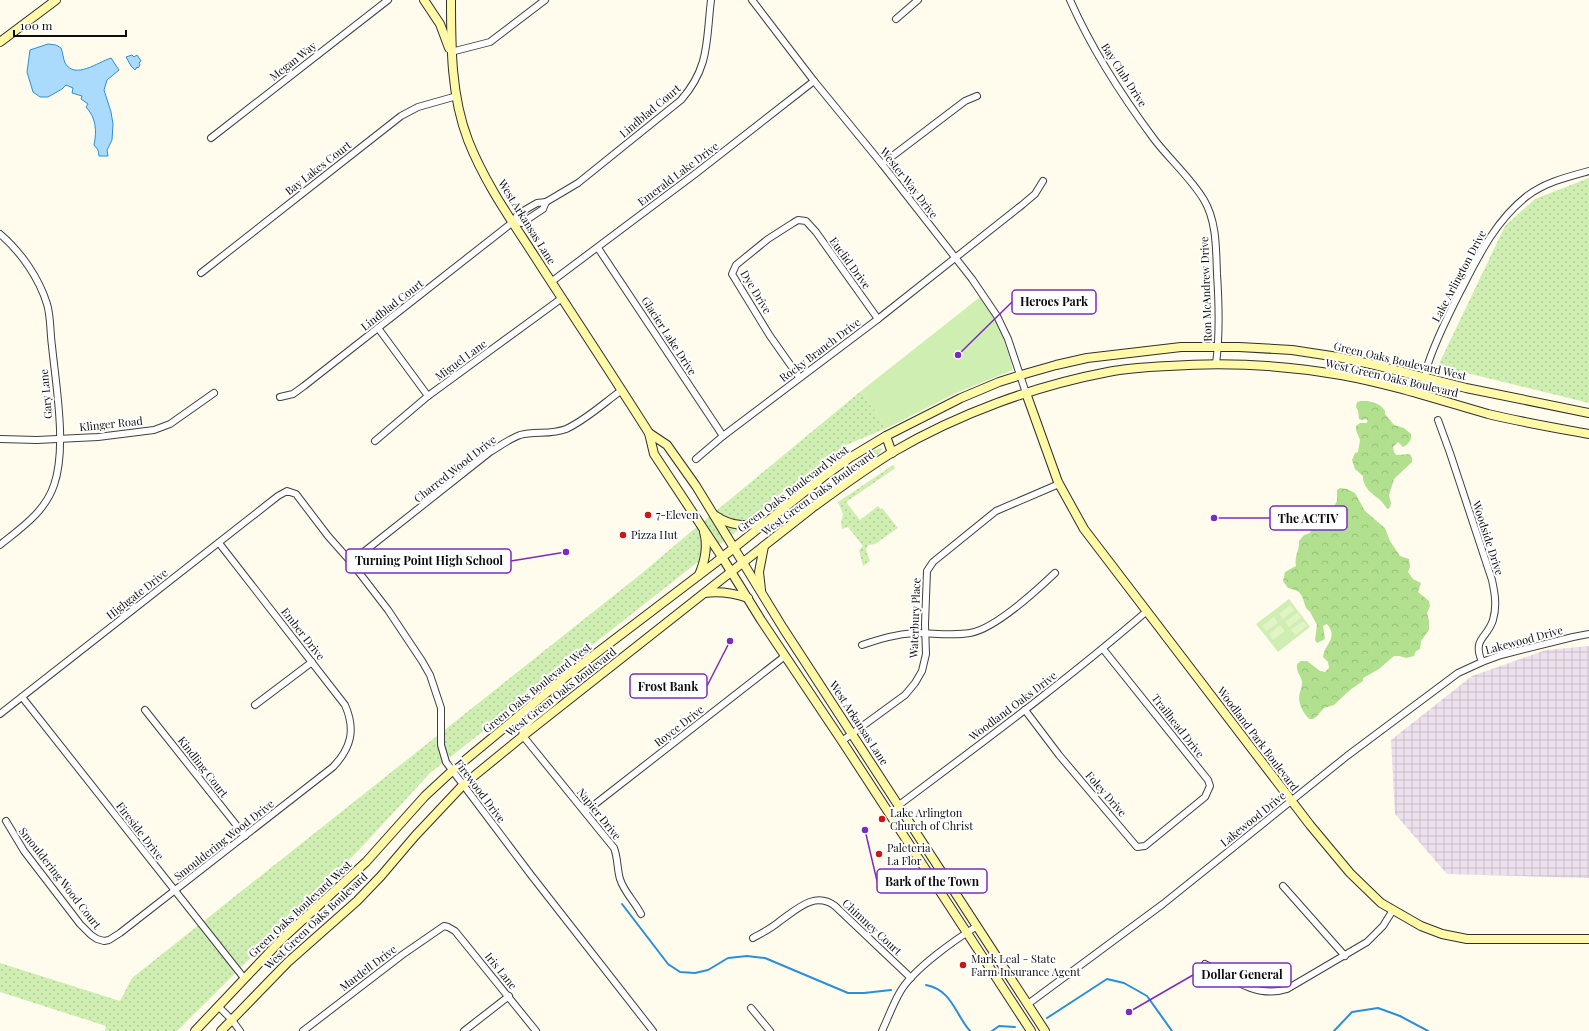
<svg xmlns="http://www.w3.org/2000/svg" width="1589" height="1031" font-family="'Playfair Display',serif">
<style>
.industrial{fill:url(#industrial-grid)}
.grass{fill:url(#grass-dots)}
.forest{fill:url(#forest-crowns)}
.park{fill:#cfeeb2}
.pitch{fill:#e2f4c5}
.water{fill:#abdbfc;stroke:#2b8edb}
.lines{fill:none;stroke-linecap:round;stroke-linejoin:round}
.stream{stroke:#2b8edb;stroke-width:2}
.street-casing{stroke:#404040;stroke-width:8}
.secondary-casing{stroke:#2f2f2f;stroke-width:10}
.street{stroke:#fff;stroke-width:6}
.secondary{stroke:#fff9a8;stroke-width:8}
.poi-dot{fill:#cb1718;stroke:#fff;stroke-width:1.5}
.labels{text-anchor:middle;stroke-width:4;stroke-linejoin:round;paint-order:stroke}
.street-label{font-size:11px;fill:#0d0d0d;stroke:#fff}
.poi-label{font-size:11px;fill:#0d0d0d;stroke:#fff;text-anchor:start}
.leader{fill:none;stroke:#7b2cbf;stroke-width:1.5}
.callout-dot{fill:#7b2cbf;stroke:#fff;stroke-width:1.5}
.callout{fill:#fff;stroke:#7b2cbf;stroke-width:1.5}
.callout-label{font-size:12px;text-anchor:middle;font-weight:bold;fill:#0d0d0d}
</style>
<defs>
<pattern id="industrial-grid" width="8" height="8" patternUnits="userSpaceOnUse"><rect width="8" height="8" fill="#ece0ed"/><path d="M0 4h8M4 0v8" fill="none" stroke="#c9bfca"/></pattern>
<pattern id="grass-dots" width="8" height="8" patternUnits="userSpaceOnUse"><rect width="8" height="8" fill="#cfeeb2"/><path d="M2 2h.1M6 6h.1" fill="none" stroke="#b1cb98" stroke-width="1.8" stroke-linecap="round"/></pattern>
<pattern id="forest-crowns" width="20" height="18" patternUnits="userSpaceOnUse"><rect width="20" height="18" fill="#b1e08f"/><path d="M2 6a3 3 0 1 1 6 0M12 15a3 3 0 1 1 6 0" fill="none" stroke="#97bf7a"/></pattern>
</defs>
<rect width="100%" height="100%" fill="#fffced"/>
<!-- industrial -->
<path class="industrial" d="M 1589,646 L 1589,878 L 1447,874 L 1395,814 L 1391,740 L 1472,676 L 1546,650 Z"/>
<!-- grass -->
<g class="grass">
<path d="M 1589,178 L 1589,403 L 1438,366 L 1505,226 L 1535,199 Z"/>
<path d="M 861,391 L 887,428 L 846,445 L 430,773 L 358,851 L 177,1031 L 105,1031 L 106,1026 L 0,992 L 0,963 L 120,1001 L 132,978 L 641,574 L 687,535 Z"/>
<path d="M 880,448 L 882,449 C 880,456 842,482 834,484 L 834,482 C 847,470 863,453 880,448 Z"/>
<path d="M 893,465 L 895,467 L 894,469 L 846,502 L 860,520 L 878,506 L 881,509 L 882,508 L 898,528 L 875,544 L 868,545 L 866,550 L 870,561 L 863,566 L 859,550 L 863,546 L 848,527 L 842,529 L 841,523 L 843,514 L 838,502 Z"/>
</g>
<!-- forest -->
<g class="forest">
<path d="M 1361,401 C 1370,401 1380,402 1385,411 L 1385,414 L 1394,425 L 1404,428 L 1411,434 C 1412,440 1408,445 1403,447 L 1398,442 L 1393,447 L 1394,452 L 1396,455 L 1410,454 L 1412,458 L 1412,462 L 1394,479 L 1389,495 L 1391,503 L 1390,507 L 1388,509 C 1384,506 1383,502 1379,499 C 1372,494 1362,486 1363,476 L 1355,469 L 1352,460 L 1355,453 L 1358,452 L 1360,440 L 1356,430 L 1356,426 L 1360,423 L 1366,423 L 1368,421 L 1366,419 L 1362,420 L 1359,419 L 1358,410 L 1356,407 L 1357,402 Z"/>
<path d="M 1340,488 L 1347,489 L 1355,493 L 1365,511 L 1385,528 L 1390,541 L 1400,556 L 1409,559 L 1410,567 L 1408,572 L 1413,579 L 1421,583 L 1418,592 L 1429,601 L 1430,606 L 1427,613 L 1429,621 L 1429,630 L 1421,641 L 1420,649 L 1416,651 L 1414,656 L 1406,658 L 1399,656 L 1394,656 L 1379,669 L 1363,678 L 1363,681 L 1350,690 L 1334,705 L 1324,708 L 1317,716 L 1313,719 L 1309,719 C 1302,711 1297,702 1300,692 C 1301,689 1302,686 1302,682 C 1301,675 1296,673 1297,664 L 1301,661 L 1307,661 L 1320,671 L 1325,672 L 1329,668 L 1328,662 L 1323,657 C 1324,644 1339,639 1327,624 L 1323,626 L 1325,639 L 1317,643 L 1315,640 L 1317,625 L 1310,612 L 1306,608 L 1302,596 L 1298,591 L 1288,588 L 1283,581 L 1285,572 L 1296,566 C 1294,556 1300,550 1299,541 L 1304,535 L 1310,533 L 1312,527 L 1321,525 L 1322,518 L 1325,515 L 1330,513 L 1337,501 L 1337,490 Z"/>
</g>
<!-- park -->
<g class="park">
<path d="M 980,297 C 999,322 1005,339 1013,370 L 956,393 L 887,428 L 861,391 Z"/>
<path d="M 1289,599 L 1310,627 L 1278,652 L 1256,624 Z"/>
</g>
<!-- pitch -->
<g class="pitch">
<path d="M 1290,605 L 1294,610 L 1283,619 L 1279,614 Z"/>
<path d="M 1297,613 L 1301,618 L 1289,627 L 1285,622 Z"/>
<path d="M 1274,617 L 1278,623 L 1266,631 L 1262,626 Z"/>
<path d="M 1303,621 L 1307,626 L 1295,635 L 1291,630 Z"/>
<path d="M 1280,625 L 1285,631 L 1273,640 L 1269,634 Z"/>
</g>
<!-- water -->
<g class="water">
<path d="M 48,44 L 56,45 L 61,48 C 63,53 63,58 65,63 C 75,80 98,62 111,58 L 119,70 L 107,80 L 104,90 L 111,112 L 113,124 L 112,140 L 107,150 L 108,156 L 99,156 L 98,150 L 94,145 C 97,130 96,118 86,107 L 88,104 L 81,99 L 82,96 L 72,93 L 73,88 L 66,85 L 62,89 L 48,97 L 40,97 L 33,92 L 27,72 L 30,50 Z"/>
<path d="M 132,55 L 134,57 L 137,55 L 141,61 L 139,63 L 140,65 L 138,68 L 137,67 L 135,70 L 131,66 L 126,57 Z"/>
</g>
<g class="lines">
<!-- stream -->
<g class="stream">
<path d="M 622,904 L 668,964 L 680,972 L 695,973 L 708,970 L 728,958 L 747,956 L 765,958 L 848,993 L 864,993 L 891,990"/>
<path d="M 926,985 C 952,990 955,1014 970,1031"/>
<path d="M 1047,1018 L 1107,979 L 1124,983 L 1147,996 L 1172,1031"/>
<path d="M 992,1031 L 999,1026 L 1015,1027"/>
<path d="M 1334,1031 L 1352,1012 L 1378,1008 L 1400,1016 L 1428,1031"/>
</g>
<!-- street casing -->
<g class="street-casing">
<g id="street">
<path d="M 752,0 L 814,81 L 882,164 L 972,279 L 997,316 L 1008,339 L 1026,393"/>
<path d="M 1070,0 C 1092,50 1122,96 1154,139 C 1170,160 1191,178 1204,200 C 1217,222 1216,250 1217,274 C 1219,304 1220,334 1216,364"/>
<path d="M 896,19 L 918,0"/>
<path d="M 451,52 L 490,42 L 545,0"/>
<path d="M 211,138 L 388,0"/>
<path d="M 882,164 L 965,101 L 977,96"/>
<path d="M 513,222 L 522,223 L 543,209 L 546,202"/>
<path d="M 0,234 C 21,252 39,278 47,304 C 51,317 50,333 52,346 C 56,386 67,448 54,485 C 45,512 21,528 0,545"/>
<path d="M 598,248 L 723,436"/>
<path d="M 201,273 L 401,116 L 418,107 L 457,96"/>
<path d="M 551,282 L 695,174 L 814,81"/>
<path d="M 378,328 L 428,396"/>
<path d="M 799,377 L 770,336 L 732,274 L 736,265 L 768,239 L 793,223 L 798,220 L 806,221 L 816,232 L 878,319"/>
<path d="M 1424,394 C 1425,385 1425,376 1427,367 C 1435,341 1448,316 1460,292 C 1478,257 1495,221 1527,196 C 1546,182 1567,177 1589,171"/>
<path d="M 280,397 L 293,394 L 304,386 L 513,222 L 518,214 L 537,203 L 546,202 L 578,183 L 681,100 C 710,67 706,41 711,0"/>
<path d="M 1438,420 L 1450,453 L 1492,580 C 1495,594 1497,606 1493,620 C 1487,639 1472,638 1482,662"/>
<path d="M 0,439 L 37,440 L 98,437 L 154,430 L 170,424 L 214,393"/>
<path d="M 375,441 L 428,396 L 562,298"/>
<path d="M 696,459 L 723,436 L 878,319 L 1022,205 L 1035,194 L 1043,181"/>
<path d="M 351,562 L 490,452 C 500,446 509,439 520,435 C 535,431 551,435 566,429 C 586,420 605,402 622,390"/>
<path d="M 862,645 C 880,639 896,634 915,633 C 933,633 953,636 970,633 C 995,629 1036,591 1055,573"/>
<path d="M 22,697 L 244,978"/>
<path d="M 255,705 L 312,662"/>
<path d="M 145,710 L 245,836"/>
<path d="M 1025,710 L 1059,755 L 1137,847 L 1145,846 L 1205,797 L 1210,786 L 1208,780 L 1103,649"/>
<path d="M 0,714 L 278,496 L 287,491 L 296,494 L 328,536 L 351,562 L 388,610 L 422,661 L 430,675 L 441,708 L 441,745 L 446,762 L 531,875 L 653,1031"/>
<path d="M 523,736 L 614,848 C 618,858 617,869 620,879 C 624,892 635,902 641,914"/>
<path d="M 842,741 L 905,695 L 915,683 L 922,671 L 926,654 L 925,624 L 927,571 L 933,562 L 996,511 L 1059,484"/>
<path d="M 585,812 L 785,656"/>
<path d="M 891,816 L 899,805 C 983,742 1067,680 1147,611"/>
<path d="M 6,821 L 24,851 L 80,924 L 91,935 L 97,939 L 104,941 L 109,940 L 120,933 L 333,767 C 351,748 356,730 345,705 L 219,543"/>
<path d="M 1283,886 L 1345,956"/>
<path d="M 753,938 C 762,933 772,928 780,921 C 797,909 815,891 835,906 L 911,978"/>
<path d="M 1205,964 C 1230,978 1257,999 1287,989 L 1367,942 L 1383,926 L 1393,910"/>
<path d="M 1028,1004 L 1163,904 L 1347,756 L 1458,673 L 1482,662 L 1501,655 L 1573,637 L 1589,634"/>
<path d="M 218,1006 L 232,1020 L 240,1031"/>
<path d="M 751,1008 L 770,1031"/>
<path d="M 303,1031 L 402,955 L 444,926 L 448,927 L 455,931 L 536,1031"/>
<path d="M 464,1031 L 509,996"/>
<path d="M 882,1031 C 888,1018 893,1004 900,992 C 913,969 955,940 977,926"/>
</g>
</g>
<!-- secondary casing -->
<g class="secondary-casing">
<g id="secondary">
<path d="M 424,0 L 440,24 L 449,48"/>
<path d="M 451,0 C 451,47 451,96 468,140 C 485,184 514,224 539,263 C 576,320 613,376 649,433 L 654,454 L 722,557 L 761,620 L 842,741 L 1031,1031"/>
<path d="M 0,42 L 56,0"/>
<path d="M 1026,393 L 1058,482 L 1084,529 L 1310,825 L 1350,873 L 1381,903 L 1421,926 L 1442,934 L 1467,939 L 1589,939"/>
<path d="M 649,433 L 667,445 L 696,486 L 783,628 L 1045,1031"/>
<path d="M 886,436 L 892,453"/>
<path d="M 716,516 C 732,527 746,526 764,523"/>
<path d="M 699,575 C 705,561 708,546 704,532"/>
<path d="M 761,590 L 759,572 L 764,546"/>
<path d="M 705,593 C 721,591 733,593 748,598"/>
<path d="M 523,736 C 524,733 523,729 525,726 C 533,712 568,700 561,681"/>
<path d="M 195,1031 L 282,939 L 366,862 L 425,796 L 452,771 L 573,671 L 715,563 L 823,477 L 851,457 L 886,436 L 961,398 L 999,382 L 1021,375 L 1056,365 L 1087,358 L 1181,347 L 1239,347 L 1292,350 L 1338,357 L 1375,365 L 1466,388 L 1589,413"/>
<path d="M 221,1031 L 288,962 L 357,901 L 381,876 L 415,836 L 463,785 L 523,736 L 812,508 C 838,489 865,469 893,452 C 958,414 1034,386 1108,372 C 1128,368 1149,367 1169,366 C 1227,362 1284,365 1341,375 C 1391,384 1439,400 1488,414 C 1521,422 1556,428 1589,434"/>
</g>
</g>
<!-- street -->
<use href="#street" class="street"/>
<!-- secondary -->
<use href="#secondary" class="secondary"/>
</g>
<!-- markers -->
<g class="poi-dot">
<circle cx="648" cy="515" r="4"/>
<circle cx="623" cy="535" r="4"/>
<circle cx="882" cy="819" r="4"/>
<circle cx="879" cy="854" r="4"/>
<circle cx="963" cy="965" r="4"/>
</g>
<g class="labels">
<!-- street labels -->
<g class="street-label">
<text transform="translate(293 61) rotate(-38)" y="4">Megan Way</text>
<text transform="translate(1124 75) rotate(57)" y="4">Bay Club Drive</text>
<text transform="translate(650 111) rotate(-40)" y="4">Lindblad Court</text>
<text transform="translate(318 168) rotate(-38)" y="4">Bay Lakes Court</text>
<text transform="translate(678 174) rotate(-37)" y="4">Emerald Lake Drive</text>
<text transform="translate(909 183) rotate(52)" y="4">Wester Way Drive</text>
<text transform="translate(527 222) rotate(58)" y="4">West Arkansas Lane</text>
<text transform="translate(850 263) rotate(54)" y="4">Euclid Drive</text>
<text transform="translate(1459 276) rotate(-62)" y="4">Lake Arlington Drive</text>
<text transform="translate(1206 289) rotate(-92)" y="4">Ron McAndrew Drive</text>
<text transform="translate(756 292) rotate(59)" y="4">Dye Drive</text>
<text transform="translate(392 305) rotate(-38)" y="4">Lindblad Court</text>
<text transform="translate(669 336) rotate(57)" y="4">Glacier Lake Drive</text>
<text transform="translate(820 350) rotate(-37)" y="4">Rocky Branch Drive</text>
<text transform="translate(461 360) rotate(-36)" y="4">Miguel Lane</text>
<text transform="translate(1400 361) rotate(13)" y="4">Green Oaks Boulevard West</text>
<text transform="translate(1392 378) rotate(13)" y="4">West Green Oaks Boulevard</text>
<text transform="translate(46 394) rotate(-95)" y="4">Gary Lane</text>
<text transform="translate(111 424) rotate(-6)" y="4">Klinger Road</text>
<text transform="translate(455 469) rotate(-38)" y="4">Charred Wood Drive</text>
<text transform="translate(793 489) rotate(-37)" y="4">Green Oaks Boulevard West</text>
<text transform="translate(818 493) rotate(-36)" y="4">West Green Oaks Boulevard</text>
<text transform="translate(1488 538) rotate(72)" y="4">Woodside Drive</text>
<text transform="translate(137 594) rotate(-38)" y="4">Highgate Drive</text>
<text transform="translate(915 618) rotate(-88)" y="4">Waterbury Place</text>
<text transform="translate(303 634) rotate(52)" y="4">Ember Drive</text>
<text transform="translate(1524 640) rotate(-15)" y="4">Lakewood Drive</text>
<text transform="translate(537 688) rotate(-39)" y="4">Green Oaks Boulevard West</text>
<text transform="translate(561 692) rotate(-38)" y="4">West Green Oaks Boulevard</text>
<text transform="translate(1013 706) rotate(-37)" y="4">Woodland Oaks Drive</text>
<text transform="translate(859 723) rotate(57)" y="4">West Arkansas Lane</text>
<text transform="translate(679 726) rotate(-38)" y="4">Royce Drive</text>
<text transform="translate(1178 726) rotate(52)" y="4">Trailhead Drive</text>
<text transform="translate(1258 739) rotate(53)" y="4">Woodland Park Boulevard</text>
<text transform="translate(203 767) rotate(52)" y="4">Kindling Court</text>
<text transform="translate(480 791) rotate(53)" y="4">Firewood Drive</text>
<text transform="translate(1106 794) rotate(49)" y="4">Foley Drive</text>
<text transform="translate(599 814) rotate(51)" y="4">Napier Drive</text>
<text transform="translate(1253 819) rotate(-39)" y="4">Lakewood Drive</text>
<text transform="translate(140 831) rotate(52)" y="4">Fireside Drive</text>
<text transform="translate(224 840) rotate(-38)" y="4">Smouldering Wood Drive</text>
<text transform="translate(60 878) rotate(52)" y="4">Smouldering Wood Court</text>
<text transform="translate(300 909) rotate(-43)" y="4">Green Oaks Boulevard West</text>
<text transform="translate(316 921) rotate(-43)" y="4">West Green Oaks Boulevard</text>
<text transform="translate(872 927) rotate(43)" y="4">Chimney Court</text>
<text transform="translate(368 968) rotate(-37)" y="4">Mardell Drive</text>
<text transform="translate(501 971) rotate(51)" y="4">Iris Lane</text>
</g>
<!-- poi labels -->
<g class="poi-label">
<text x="656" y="519">7-Eleven</text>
<text x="631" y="539">Pizza Hut</text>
<text x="890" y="817">Lake Arlington<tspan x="890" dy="13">Church of Christ</tspan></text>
<text x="887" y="852">Paleteria<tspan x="887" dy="13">La Flor</tspan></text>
<text x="971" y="963">Mark Leal - State<tspan x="971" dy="13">Farm Insurance Agent</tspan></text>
</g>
</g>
<!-- callouts -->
<path class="leader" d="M958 355L1012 302M1214 518L1270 518M566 552L511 561M730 641L707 686M865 830L877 881M1129 1012L1193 975"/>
<g class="callout-dot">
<circle cx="958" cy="355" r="4"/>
<circle cx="1214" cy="518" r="4"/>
<circle cx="566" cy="552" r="4"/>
<circle cx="730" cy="641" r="4"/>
<circle cx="865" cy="830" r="4"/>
<circle cx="1129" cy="1012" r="4"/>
</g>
<g class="callout">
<rect x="1012" y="290" width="84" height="24" rx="4"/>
<rect x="1270" y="506" width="77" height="24" rx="4"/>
<rect x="346" y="549" width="165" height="24" rx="4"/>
<rect x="630" y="674" width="77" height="24" rx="4"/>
<rect x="877" y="869" width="110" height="24" rx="4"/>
<rect x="1193" y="963" width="98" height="24" rx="4"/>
</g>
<g class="callout-label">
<text x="1054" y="306">Heroes Park</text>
<text x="1308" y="523">The ACTIV</text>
<text x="429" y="565">Turning Point High School</text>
<text x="668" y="691">Frost Bank</text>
<text x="932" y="886">Bark of the Town</text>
<text x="1242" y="979">Dollar General</text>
</g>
<!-- scale -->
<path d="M14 30v6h112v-6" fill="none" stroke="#0d0d0d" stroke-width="2"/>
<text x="20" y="30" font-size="12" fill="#0d0d0d" stroke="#ffffff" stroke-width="3" paint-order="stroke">100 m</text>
</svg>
